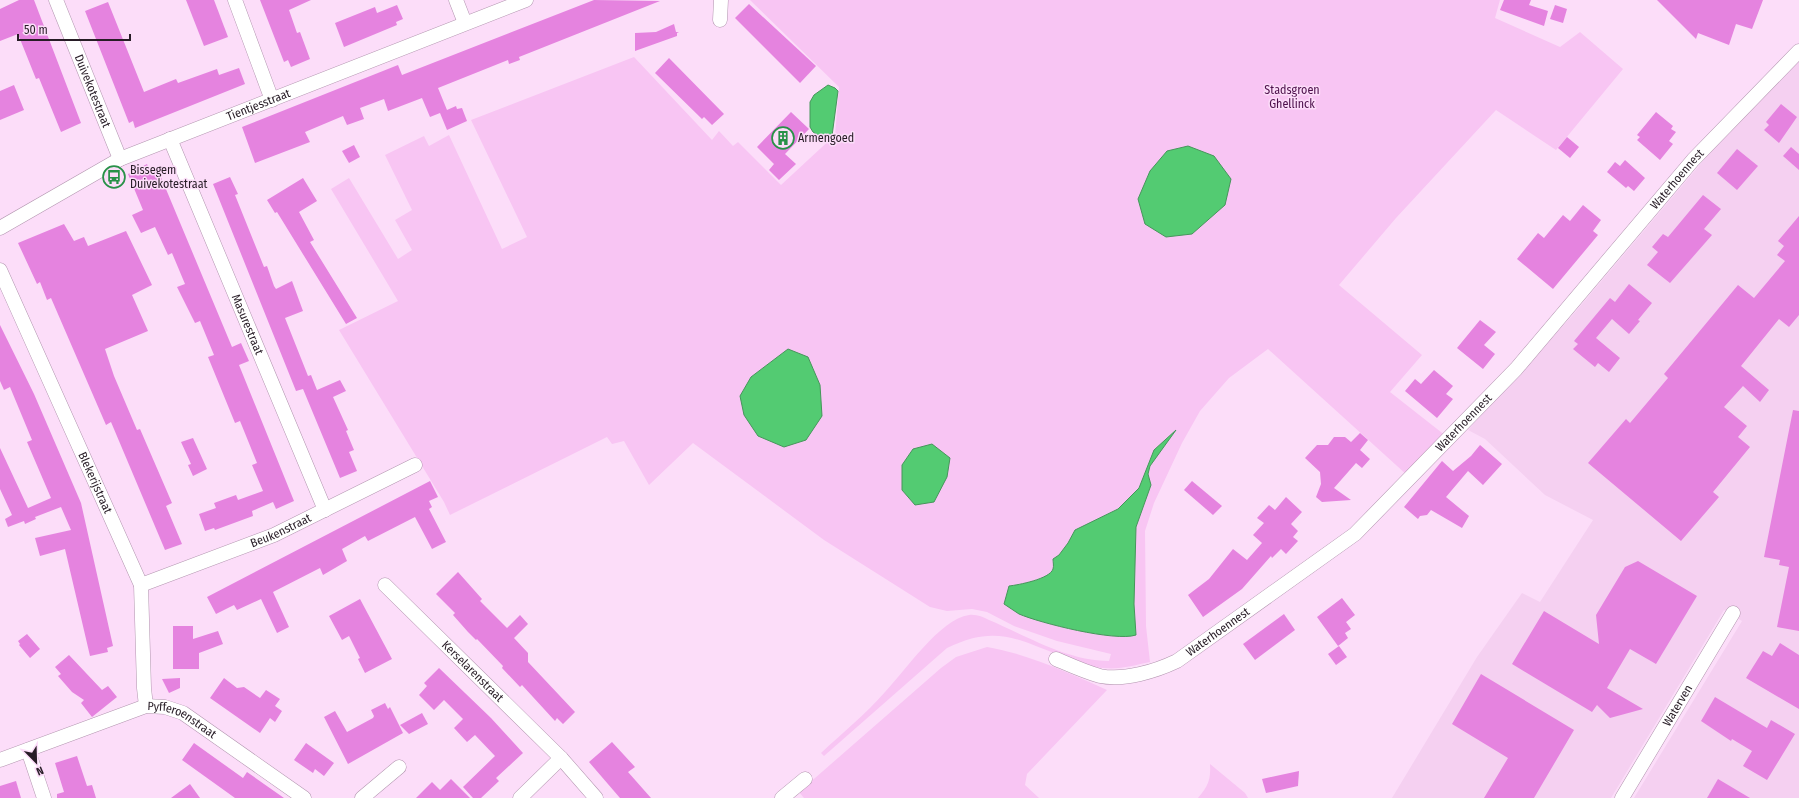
<svg xmlns="http://www.w3.org/2000/svg" width="1799" height="798" font-family="'Fira Sans Condensed',sans-serif">
<style>
.built{fill:#f5d0f1}
.green{fill:#f8c5f3;fill-rule:evenodd}
.water{fill:#53cb72;stroke:#46965b}
.building{fill:#e583df}
.lines{fill:none;stroke-linecap:round;stroke-linejoin:round}
.minor-casing{stroke:#b295af;stroke-width:15}
.minor{stroke:#fff;stroke-width:14}
.labels{text-anchor:middle;stroke-width:3;stroke-linejoin:round;paint-order:stroke}
.park-label{font-size:12px;fill:#4d104b;stroke:#fcddf9}
.street-label{font-size:12px;fill:#271c26;stroke:#fcddf9}
.poi-label{font-size:12px;fill:#271c26;stroke:#fcddf9;text-anchor:start}
</style>
<rect width="100%" height="100%" fill="#fcddf9"/>
<!-- built -->
<path class="built" d="M 1799,60 L 1799,798 L 1634,798 L 1742,621 L 1724,610 L 1611,798 L 1392,798 L 1477,657 L 1522,593 L 1540,602 L 1593,520 L 1545,495 L 1485,439 L 1468,430 L 1571,317 L 1709,154 Z"/>
<!-- green -->
<g class="green">
<path d="M 750,0 L 1500,0 L 1495,18 L 1560,47 L 1580,32 L 1623,69 L 1556,150 L 1496,110 L 1396,218 L 1339,285 L 1422,355 L 1390,392 L 1446,436 L 1407,475 L 1268,349 L 1229,378 L 1200,411 L 1182,443 L 1154,503 L 1145,531 L 1146,626 L 1150,662 C 1135,665 1119,670 1104,668 C 1093,668 1080,663 1069,659 C 1020,641 998,623 947,648 L 824,756 L 821,753 C 842,733 866,714 885,692 C 905,671 940,619 969,615 C 976,614 983,617 989,620 C 1027,636 1067,661 1109,661 L 1111,654 L 1057,641 L 1014,626 L 987,612 L 972,609 L 947,611 L 930,607 L 824,540 L 693,443 L 649,485 L 624,441 L 612,444 L 607,437 L 450,515 L 444,502 L 339,330 L 398,301 L 331,189 L 349,178 L 398,259 L 412,250 L 395,220 L 412,210 L 385,155 L 424,136 L 429,146 L 449,135 L 502,249 L 527,237 L 471,120 L 634,57 L 712,140 L 719,131 L 733,146 L 738,142 L 781,185 L 835,135 L 839,87 ZM 1174,432 L 1150,466 L 1148,474 L 1151,485 L 1136,527 L 1134,604 L 1136,635 L 1009,586 C 1018,585 1050,579 1053,569 C 1054,566 1053,562 1053,559 L 1059,555 L 1068,543 L 1076,530 L 1118,509 L 1139,488 L 1154,450 Z"/>
<path d="M 987,647 C 1028,654 1069,673 1107,690 L 1027,774 L 1025,785 L 1039,798 L 804,798 L 799,792 L 941,668 L 956,657 Z"/>
<path d="M 1210,764 L 1245,793 L 1248,798 L 1198,798 C 1208,786 1211,780 1210,764 Z"/>
</g>
<!-- water -->
<g class="water">
<path d="M 828,85 L 835,88 L 838,91 L 832,136 L 821,137 L 813,132 L 810,127 L 810,102 L 814,95 Z"/>
<path d="M 1188,146 L 1214,156 L 1231,179 L 1225,205 L 1192,234 L 1166,237 L 1145,224 L 1138,199 L 1150,171 L 1167,151 Z"/>
<path d="M 788,349 L 808,357 L 820,385 L 822,416 L 806,440 L 784,447 L 758,436 L 744,415 L 740,396 L 751,377 Z"/>
<path d="M 1176,430 L 1150,466 L 1148,474 L 1151,485 L 1136,527 L 1134,604 L 1136,635 C 1115,642 1040,623 1019,614 C 1014,611 1009,607 1004,604 L 1009,586 C 1018,585 1050,579 1053,569 C 1054,566 1053,562 1053,559 L 1059,555 L 1068,543 L 1075,530 L 1118,509 L 1139,488 L 1154,450 Z"/>
<path d="M 932,444 L 950,458 L 947,477 L 934,502 L 915,505 L 902,490 L 902,465 L 913,449 Z"/>
</g>
<!-- building -->
<g class="building">
<path d="M 19,0 L 34,0 L 81,123 L 61,132 L 39,78 L 36,79 L 18,34 L 0,41 L 0,9 Z"/>
<path d="M 186,0 L 214,0 L 228,37 L 204,46 Z"/>
<path d="M 260,0 L 311,0 L 289,10 L 297,33 L 300,32 L 310,59 L 291,67 L 288,60 L 284,62 Z"/>
<path d="M 594,0 L 660,1 L 519,57 L 520,60 L 509,64 L 508,60 L 438,88 L 447,110 L 456,106 L 457,109 L 462,108 L 467,121 L 447,130 L 440,113 L 430,117 L 422,98 L 388,111 L 384,99 L 360,108 L 364,119 L 347,125 L 343,116 L 305,132 L 310,142 L 255,163 L 242,127 L 398,65 L 402,75 Z"/>
<path d="M 1504,0 L 1531,0 L 1529,5 L 1548,11 L 1544,26 L 1500,10 Z"/>
<path d="M 1657,0 L 1763,0 L 1752,29 L 1736,24 L 1729,45 L 1698,33 L 1696,39 Z"/>
<path d="M 108,2 L 144,92 L 176,79 L 178,83 L 217,69 L 219,75 L 239,68 L 245,84 L 135,128 L 133,121 L 129,123 L 85,11 Z"/>
<path d="M 749,4 L 816,66 L 800,83 L 735,18 Z"/>
<path d="M 397,5 L 403,19 L 396,22 L 397,25 L 344,47 L 335,23 L 375,7 L 377,13 Z"/>
<path d="M 1555,5 L 1567,9 L 1563,23 L 1550,19 Z"/>
<path d="M 674,24 L 676,32 L 679,32 L 677,33 L 677,36 L 635,51 L 635,33 L 656,32 Z"/>
<path d="M 669,58 L 724,114 L 712,125 L 704,117 L 702,119 L 655,73 Z"/>
<path d="M 14,85 L 24,110 L 0,120 L 0,91 Z"/>
<path d="M 1781,104 L 1797,117 L 1779,143 L 1764,130 L 1769,125 L 1766,122 Z"/>
<path d="M 791,112 L 809,129 L 785,154 L 796,164 L 779,180 L 769,170 L 774,164 L 757,147 Z"/>
<path d="M 1656,112 L 1673,126 L 1671,129 L 1676,132 L 1669,141 L 1673,144 L 1660,160 L 1637,140 L 1640,137 L 1637,135 Z"/>
<path d="M 1567,137 L 1579,147 L 1570,158 L 1558,148 Z"/>
<path d="M 354,145 L 360,157 L 349,163 L 342,151 Z"/>
<path d="M 1791,147 L 1799,154 L 1799,170 L 1783,156 Z"/>
<path d="M 1737,149 L 1758,166 L 1737,190 L 1717,173 Z"/>
<path d="M 1625,160 L 1645,178 L 1634,191 L 1628,186 L 1626,188 L 1607,172 L 1615,162 L 1620,166 Z"/>
<path d="M 147,164 L 151,173 L 158,170 L 232,347 L 241,343 L 249,361 L 239,365 L 294,501 L 276,509 L 273,502 L 252,511 L 253,516 L 215,530 L 214,528 L 205,531 L 199,514 L 216,508 L 214,503 L 236,495 L 238,500 L 263,491 L 252,465 L 257,463 L 240,421 L 235,423 L 208,357 L 214,355 L 200,321 L 195,323 L 177,287 L 185,284 L 172,253 L 168,255 L 155,227 L 141,233 L 132,215 L 143,210 L 128,174 Z"/>
<path d="M 230,177 L 238,194 L 235,195 L 264,267 L 267,266 L 274,286 L 276,289 L 292,281 L 303,311 L 285,318 L 308,376 L 311,375 L 317,390 L 340,380 L 346,391 L 333,397 L 348,430 L 346,431 L 354,450 L 349,452 L 357,471 L 340,478 L 303,389 L 296,391 L 213,184 Z"/>
<path d="M 303,178 L 317,201 L 299,212 L 314,240 L 310,242 L 357,318 L 346,324 L 277,212 L 275,213 L 267,200 Z"/>
<path d="M 1703,195 L 1721,209 L 1704,229 L 1712,235 L 1670,283 L 1647,265 L 1658,252 L 1652,247 L 1663,234 L 1668,237 Z"/>
<path d="M 1583,205 L 1601,220 L 1593,231 L 1598,235 L 1553,289 L 1517,259 L 1538,233 L 1544,238 L 1563,215 L 1570,221 Z"/>
<path d="M 1799,216 L 1799,315 L 1789,327 L 1779,319 L 1741,366 L 1769,390 L 1760,402 L 1743,386 L 1724,407 L 1747,426 L 1738,437 L 1750,447 L 1713,492 L 1719,497 L 1681,541 L 1588,463 L 1626,419 L 1630,423 L 1668,378 L 1664,374 L 1738,285 L 1754,298 L 1785,261 L 1777,255 L 1784,246 L 1778,241 Z"/>
<path d="M 64,224 L 74,241 L 84,237 L 88,246 L 126,231 L 152,285 L 132,295 L 148,331 L 105,349 L 114,376 L 137,430 L 140,429 L 172,503 L 166,506 L 182,544 L 165,550 L 111,422 L 106,425 L 51,298 L 47,300 L 40,282 L 37,284 L 18,243 Z"/>
<path d="M 1629,284 L 1652,303 L 1638,320 L 1640,321 L 1629,334 L 1612,319 L 1596,338 L 1620,358 L 1609,372 L 1598,363 L 1595,367 L 1573,349 L 1578,344 L 1574,341 L 1610,298 L 1615,302 Z"/>
<path d="M 1480,320 L 1496,332 L 1484,345 L 1495,354 L 1483,369 L 1457,348 Z"/>
<path d="M 0,325 L 34,394 L 81,503 L 113,646 L 107,648 L 108,652 L 90,656 L 65,549 L 40,556 L 35,538 L 71,530 L 61,507 L 35,517 L 36,519 L 25,524 L 24,521 L 8,527 L 5,519 L 12,515 L 0,489 L 0,448 L 28,508 L 51,498 L 27,442 L 32,440 L 10,387 L 4,390 L 0,381 Z"/>
<path d="M 1434,370 L 1453,386 L 1446,394 L 1453,399 L 1437,418 L 1405,391 L 1415,379 L 1421,384 Z"/>
<path d="M 1793,410 L 1799,411 L 1799,631 L 1777,627 L 1789,567 L 1779,565 L 1780,560 L 1764,557 Z"/>
<path d="M 1360,433 L 1368,440 L 1360,450 L 1370,459 L 1362,468 L 1356,463 L 1334,488 L 1351,500 L 1322,502 L 1316,497 L 1321,484 L 1320,472 L 1305,458 L 1317,445 L 1328,445 L 1334,437 L 1345,437 L 1351,442 Z"/>
<path d="M 193,438 L 207,469 L 193,476 L 188,465 L 191,464 L 181,442 Z"/>
<path d="M 1480,445 L 1502,464 L 1483,485 L 1468,471 L 1446,497 L 1469,516 L 1462,528 L 1431,510 L 1427,515 L 1420,516 L 1418,519 L 1404,507 L 1442,461 L 1453,471 L 1471,456 Z"/>
<path d="M 430,481 L 438,497 L 429,501 L 432,507 L 429,509 L 446,542 L 432,549 L 415,517 L 368,541 L 365,536 L 342,549 L 347,561 L 323,575 L 320,568 L 273,592 L 289,627 L 277,633 L 261,599 L 237,610 L 234,605 L 216,614 L 207,597 Z"/>
<path d="M 1192,481 L 1222,506 L 1213,515 L 1184,490 Z"/>
<path d="M 1286,497 L 1302,512 L 1291,524 L 1298,531 L 1293,537 L 1298,541 L 1286,554 L 1281,549 L 1272,558 L 1271,556 L 1242,589 L 1203,617 L 1188,595 L 1209,579 L 1233,549 L 1247,560 L 1262,543 L 1253,535 L 1264,523 L 1257,518 L 1269,505 L 1275,510 Z"/>
<path d="M 1638,561 L 1697,596 L 1656,664 L 1630,649 L 1607,688 L 1643,709 L 1610,718 L 1597,705 L 1592,712 L 1512,664 L 1544,611 L 1599,644 L 1596,615 L 1625,567 Z"/>
<path d="M 458,572 L 482,599 L 480,601 L 507,628 L 520,615 L 528,624 L 514,638 L 528,653 L 528,662 L 575,712 L 563,724 L 557,718 L 555,721 L 522,685 L 520,687 L 502,668 L 503,666 L 477,639 L 476,640 L 468,632 L 453,615 L 455,613 L 436,594 Z"/>
<path d="M 1342,598 L 1355,615 L 1346,622 L 1351,629 L 1345,633 L 1348,638 L 1338,646 L 1317,617 Z"/>
<path d="M 360,599 L 392,659 L 365,673 L 358,659 L 360,658 L 349,636 L 342,640 L 329,616 Z"/>
<path d="M 1284,614 L 1295,630 L 1255,660 L 1243,644 Z"/>
<path d="M 173,626 L 193,626 L 193,639 L 218,631 L 223,644 L 199,653 L 199,669 L 173,669 Z"/>
<path d="M 27,634 L 40,649 L 30,658 L 19,645 L 20,644 L 18,641 Z"/>
<path d="M 1780,643 L 1799,655 L 1799,709 L 1746,678 L 1763,651 L 1772,656 Z"/>
<path d="M 1339,646 L 1347,657 L 1336,665 L 1328,654 Z"/>
<path d="M 69,655 L 102,690 L 108,686 L 117,697 L 92,717 L 81,703 L 84,700 L 72,692 L 58,676 L 61,674 L 55,667 Z"/>
<path d="M 439,668 L 491,718 L 523,753 L 496,778 L 499,781 L 481,798 L 473,798 L 463,787 L 495,756 L 475,735 L 467,742 L 454,728 L 463,719 L 444,700 L 434,710 L 419,695 L 427,686 L 424,683 Z"/>
<path d="M 1481,674 L 1574,730 L 1534,798 L 1484,798 L 1508,758 L 1452,724 Z"/>
<path d="M 180,678 L 180,688 L 169,693 L 162,679 Z"/>
<path d="M 224,678 L 237,688 L 244,687 L 260,698 L 266,690 L 280,699 L 275,706 L 282,711 L 275,722 L 270,718 L 260,733 L 210,698 Z"/>
<path d="M 1715,697 L 1767,728 L 1771,720 L 1795,734 L 1767,780 L 1743,766 L 1752,751 L 1732,739 L 1731,741 L 1701,721 Z"/>
<path d="M 385,703 L 388,709 L 390,707 L 403,733 L 348,764 L 324,717 L 335,711 L 347,732 L 373,718 L 374,716 L 371,710 Z"/>
<path d="M 422,713 L 428,724 L 409,734 L 400,725 Z"/>
<path d="M 612,742 L 635,767 L 628,772 L 651,798 L 620,798 L 589,762 Z"/>
<path d="M 194,743 L 243,778 L 247,772 L 284,798 L 235,798 L 182,760 Z"/>
<path d="M 306,743 L 334,763 L 324,776 L 315,769 L 313,773 L 294,760 Z"/>
<path d="M 77,756 L 87,786 L 92,785 L 96,798 L 57,798 L 57,794 L 64,792 L 55,763 Z"/>
<path d="M 1299,771 L 1298,786 L 1266,793 L 1262,779 Z"/>
<path d="M 451,779 L 470,798 L 416,798 L 432,782 L 440,790 Z"/>
<path d="M 1718,779 L 1750,798 L 1707,798 Z"/>
<path d="M 16,781 L 21,798 L 0,798 L 0,786 Z"/>
<path d="M 190,784 L 200,798 L 171,798 Z"/>
</g>
<g class="lines">
<!-- minor casing -->
<g class="minor-casing">
<g id="minor">
<path id="s1" d="M 56,0 L 120,159"/>
<path d="M 235,0 L 272,100"/>
<path d="M 456,0 L 465,23"/>
<path d="M 720,20 L 721,0"/>
<path id="s2" d="M 170,139 L 325,510"/>
<path id="s3" d="M 0,228 L 120,159 L 526,0"/>
<path id="s4" d="M 0,270 L 141,585 L 144,688 L 146,706"/>
<path id="s5" d="M 141,585 L 274,535 L 415,465"/>
<path id="s6" d="M 385,585 L 561,758 L 596,798"/>
<path id="s7" d="M 1056,659 C 1070,665 1085,672 1100,676 C 1124,681 1156,671 1177,661 L 1355,534 L 1516,369 L 1693,160 L 1799,51"/>
<path d="M 28,750 L 44,798"/>
<path id="s8" d="M 0,760 L 146,706 L 165,707 L 183,713 L 304,798"/>
<path d="M 362,798 L 399,767"/>
<path d="M 520,798 L 561,758"/>
<path d="M 782,798 L 805,779"/>
<path id="s9" d="M 1622,798 L 1733,613"/>
</g>
</g>
<!-- minor -->
<use href="#minor" class="minor"/>
</g>
<!-- icons -->
<defs>
<g id="building-ring" transform="scale(1.15)"><circle r="9.5" fill="#fcddf9" stroke="#289148" stroke-width="1.5"/><path d="M-4-6H4V6H1V3H-1V6H-4ZM-2.5-4.3h1.7v1.8h-1.7ZM.8-4.3h1.7v1.8H.8ZM-2.5-1h1.7V.8h-1.7ZM.8-1h1.7V.8H.8Z" fill="#289148"/></g>
<g id="bus-ring" transform="scale(1.15)"><circle r="9.5" fill="#fcddf9" stroke="#289148" stroke-width="1.5"/><path d="M-5-6H5V4H4V6H2V4H-2V6H-4V4H-5ZM-3.5-4V0h7V-4ZM-3.5 1.2v1.5H-2V1.2ZM2 1.2v1.5H3.5V1.2Z" fill="#289148"/></g>
</defs>
<g fill-rule="evenodd">
<use href="#building-ring" x="783" y="138"/>
<use href="#bus-ring" x="114" y="177"/>
</g>
<g class="labels">
<!-- park labels -->
<g class="park-label">
<text x="1292" y="94">Stadsgroen<tspan x="1292" dy="14">Ghellinck</tspan></text>
</g>
<!-- street labels -->
<g class="street-label">
<text dy="4" stroke="none"><textPath href="#s1" startOffset="98">Duivekotestraat</textPath></text>
<text dy="4" stroke="none"><textPath href="#s3" startOffset="287">Tientjesstraat</textPath></text>
<text dy="4" stroke="none"><textPath href="#s7" startOffset="825">Waterhoennest</textPath></text>
<text dy="4" stroke="none"><textPath href="#s2" startOffset="201">Masurestraat</textPath></text>
<text dy="4" stroke="none"><textPath href="#s7" startOffset="501">Waterhoennest</textPath></text>
<text dy="4" stroke="none"><textPath href="#s4" startOffset="233">Blekerijstraat</textPath></text>
<text dy="4" stroke="none"><textPath href="#s5" startOffset="150">Beukenstraat</textPath></text>
<text dy="4" stroke="none"><textPath href="#s7" startOffset="177">Waterhoennest</textPath></text>
<text dy="4" stroke="none"><textPath href="#s6" startOffset="123">Kerselarenstraat</textPath></text>
<text dy="4" stroke="none"><textPath href="#s9" startOffset="108">Waterven</textPath></text>
<text dy="4" stroke="none"><textPath href="#s8" startOffset="195">Pyfferoenstraat</textPath></text>
</g>
<!-- poi labels -->
<g class="poi-label">
<text x="798" y="142">Armengoed</text>
<text x="130" y="174">Bissegem<tspan x="130" dy="14">Duivekotestraat</tspan></text>
</g>
</g>
<!-- north arrow -->
<g transform="translate(36 762) rotate(157)" stroke="#fcddf9" stroke-width="3" paint-order="stroke">
<path d="M0-3L7 15L0 10L-7 15Z" fill="#271c26"/>
<text y="-6" font-size="11" font-weight="bold" text-anchor="middle" fill="#271c26">N</text>
</g>
<!-- scale -->
<path d="M18 34v6h112v-6" fill="none" stroke="#271c26" stroke-width="2"/>
<text x="24" y="34" font-size="12" fill="#271c26" stroke="#fcddf9" stroke-width="3" paint-order="stroke">50 m</text>
</svg>
